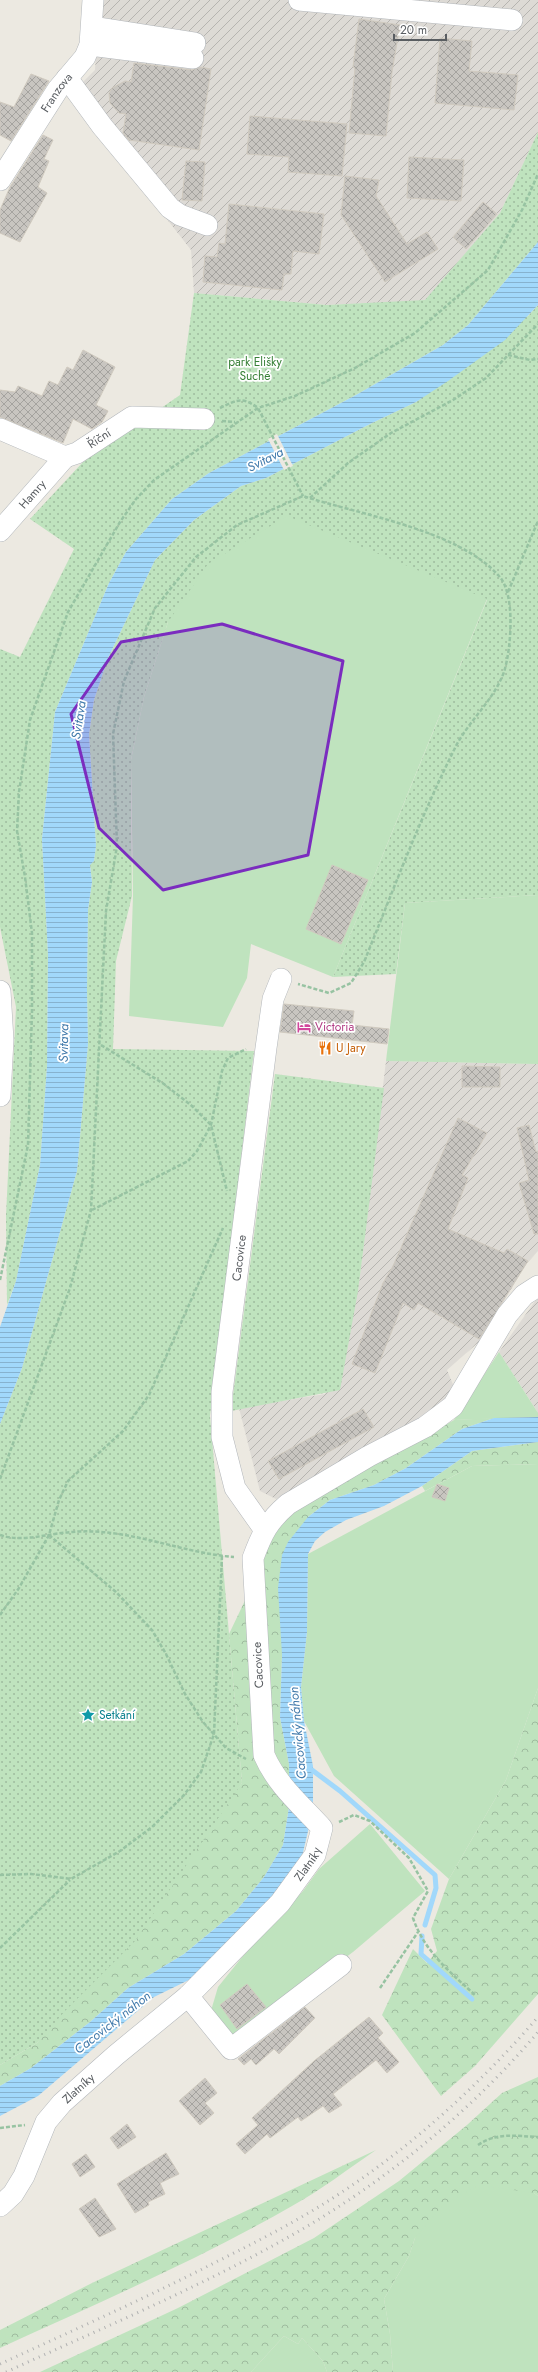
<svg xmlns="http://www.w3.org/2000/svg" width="538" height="2372" font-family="Jost,sans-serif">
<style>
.industrial{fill:url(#industrial-furrows)}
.forest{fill:url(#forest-crowns)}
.park{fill:url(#park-dots)}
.garden{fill:#bfe3be}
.water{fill:url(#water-rules)}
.pier{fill:#ece9e1}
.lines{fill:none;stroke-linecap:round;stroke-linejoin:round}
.stream{stroke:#a1d8fb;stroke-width:5}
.building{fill:url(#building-cross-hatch);stroke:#d0cabf}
.minor-casing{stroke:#b3b7bb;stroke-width:22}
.path{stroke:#97c3a2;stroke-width:2.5;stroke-dasharray:4 2;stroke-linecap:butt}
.minor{stroke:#fff;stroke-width:21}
.rail{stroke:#b0b1b1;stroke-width:3;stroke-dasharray:1 5;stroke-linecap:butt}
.marked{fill:#7b2cbf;fill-opacity:0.2;stroke:#7b2cbf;stroke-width:3;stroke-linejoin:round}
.labels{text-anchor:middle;stroke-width:3.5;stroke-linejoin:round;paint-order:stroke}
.street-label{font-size:12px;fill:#595d61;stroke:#fff}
.park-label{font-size:12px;fill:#388138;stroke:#fff}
.hotel-label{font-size:12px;fill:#b23c85;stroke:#fff;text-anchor:start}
.food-label{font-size:12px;fill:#c56008;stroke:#fff;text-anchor:start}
.culture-label{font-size:12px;fill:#0d838f;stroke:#fff;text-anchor:start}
.water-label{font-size:13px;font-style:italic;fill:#417aab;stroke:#fff}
</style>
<defs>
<pattern id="industrial-furrows" width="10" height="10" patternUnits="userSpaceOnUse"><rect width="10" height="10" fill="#dddad5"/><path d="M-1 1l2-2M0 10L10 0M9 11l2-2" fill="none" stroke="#b6b4b0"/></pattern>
<pattern id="forest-crowns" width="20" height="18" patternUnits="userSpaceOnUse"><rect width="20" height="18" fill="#bfe3be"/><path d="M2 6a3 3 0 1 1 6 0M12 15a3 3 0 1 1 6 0" fill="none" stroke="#9ebb9e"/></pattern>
<pattern id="park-dots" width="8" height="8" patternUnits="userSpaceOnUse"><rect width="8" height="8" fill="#bfe3be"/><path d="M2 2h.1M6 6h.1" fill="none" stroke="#9ebb9e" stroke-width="1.8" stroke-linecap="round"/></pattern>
<pattern id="water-rules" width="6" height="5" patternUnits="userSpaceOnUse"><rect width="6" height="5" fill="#a1d8fb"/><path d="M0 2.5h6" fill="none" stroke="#86b2cf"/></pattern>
<pattern id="building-cross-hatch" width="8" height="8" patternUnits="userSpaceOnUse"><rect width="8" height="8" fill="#c8c5c0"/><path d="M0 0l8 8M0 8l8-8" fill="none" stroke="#a5a39f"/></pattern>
</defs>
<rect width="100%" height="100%" fill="#ece9e1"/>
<!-- industrial -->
<g class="industrial">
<path d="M 99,0 L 538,0 L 538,132 L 500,213 L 425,301 L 327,305 L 194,293 L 191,250 L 70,95 L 95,70 Z"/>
<path d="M 386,1061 L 538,1064 L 538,1251 L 526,1264 L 481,1340 L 447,1370 L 454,1387 L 445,1404 L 276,1499 L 260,1491 L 239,1408 L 325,1394 L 358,1291 Z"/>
<path d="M 538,1297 L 538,1413 L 499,1352 Z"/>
</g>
<!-- forest -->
<g class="forest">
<path d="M 494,1418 L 462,1429 L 406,1468 L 374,1485 L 330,1500 L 308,1517 L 282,1655 L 280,1717 L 289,1764 L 289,1807 L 283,1845 L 264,1877 L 236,1911 L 184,1954 L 128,1988 L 90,2022 L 31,2068 L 0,2086 L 0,2065 L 37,2043 L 242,1783 L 229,1634 L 261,1567 L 263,1549 L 289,1513 L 454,1420 Z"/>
<path d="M 538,1442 L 538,1464 L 472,1466 L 425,1491 L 422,1486 L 472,1451 Z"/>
<path d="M 538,1688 L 538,1994 L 475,2066 L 441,2096 L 382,2015 L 413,1949 L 427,1963 L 437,1951 L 431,1929 L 449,1879 L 506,1780 Z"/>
<path d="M 538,2077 L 538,2196 L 534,2193 L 415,2238 L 409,2256 L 384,2299 L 390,2334 L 393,2372 L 327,2372 L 323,2361 L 302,2338 L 298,2344 L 284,2336 L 251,2372 L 40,2372 L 178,2308 L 314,2238 L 399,2181 L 467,2125 L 502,2093 Z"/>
<path d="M 376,2150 C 348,2169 321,2190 292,2206 C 198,2260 98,2303 0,2348 L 0,2330 L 92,2283 Z"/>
</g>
<!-- park -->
<g class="park">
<path d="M 538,132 L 538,242 L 468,325 L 443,345 L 356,395 L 209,473 L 172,499 L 126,552 L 109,583 L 55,712 L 42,839 L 48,955 L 47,1066 L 40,1165 L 16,1281 L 7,1305 L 6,1216 L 16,1007 L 0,927 L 0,649 L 20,657 L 74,549 L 30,519 L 83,462 L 180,395 L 194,293 L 327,305 L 425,300 L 500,213 Z"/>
<path d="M 538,305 L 538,895 L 405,903 L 396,974 L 333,977 L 487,600 L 168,622 L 144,697 L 131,760 L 132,896 L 116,961 L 113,1049 L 254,1051 L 210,1416 L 242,1783 L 135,1941 L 65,2011 L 37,2043 L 0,2065 L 0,1424 L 22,1368 L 77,1171 L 88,1044 L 87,990 L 88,910 L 92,882 L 90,864 L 94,861 L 96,846 L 89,734 L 94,700 L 108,658 L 155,560 L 194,520 L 241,486 L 266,478 L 370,424 L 416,402 L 529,315 Z"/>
<path d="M 275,1074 L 384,1088 L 358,1291 L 340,1390 L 231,1411 Z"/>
</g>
<!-- garden -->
<g class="garden">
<path d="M 287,516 L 487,599 L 333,977 L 251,944 L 247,978 L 223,1027 L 129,1016 L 133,896 L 131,760 L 144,697 L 168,622 L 208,564 Z"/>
<path d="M 538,895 L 538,1064 L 386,1061 L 405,903 Z"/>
<path d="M 499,1352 L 538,1413 L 538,1417 L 454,1420 Z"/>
<path d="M 538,1464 L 538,1688 L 506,1780 L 449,1879 L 334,1776 L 304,1721 L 301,1687 L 307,1632 L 308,1554 L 472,1466 Z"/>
<path d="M 370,1824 L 425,1891 L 353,1952 L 283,2004 L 232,2036 L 210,2014 L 218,1987 L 243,1956 L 303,1891 L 319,1869 Z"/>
<path d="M 479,2185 L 534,2193 L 538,2196 L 538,2372 L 393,2372 L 390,2334 L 384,2299 L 409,2256 L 415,2238 L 443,2205 Z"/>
<path d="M 284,2336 L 298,2344 L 302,2338 L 323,2361 L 327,2372 L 251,2372 Z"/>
</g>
<!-- water -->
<g class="water">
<path d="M 538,242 L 538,305 L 505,340 L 448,381 L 416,402 L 370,424 L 266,478 L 241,486 L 194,520 L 155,560 L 108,658 L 94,700 L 89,734 L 96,846 L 94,861 L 90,865 L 92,882 L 88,910 L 87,990 L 88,1044 L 77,1171 L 22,1368 L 0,1424 L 0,1327 L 16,1281 L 40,1165 L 47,1066 L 48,955 L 42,839 L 55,712 L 109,583 L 126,552 L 172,499 L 209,473 L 356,395 L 443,345 L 468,325 Z"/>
<path d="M 538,1417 L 538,1442 L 472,1451 L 422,1486 L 384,1506 L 346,1520 L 325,1532 L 315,1541 L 308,1554 L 307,1632 L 301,1687 L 304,1721 L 313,1766 L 313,1810 L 301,1861 L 281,1896 L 195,1977 L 154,1997 L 38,2096 L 0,2116 L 0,2086 L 31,2068 L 90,2022 L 128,1988 L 184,1954 L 236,1911 L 264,1877 L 283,1845 L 289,1807 L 289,1764 L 280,1717 L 282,1655 L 278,1588 L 282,1555 L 288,1542 L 308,1517 L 330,1500 L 374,1485 L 406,1468 L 462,1429 L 494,1418 Z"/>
</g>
<!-- pier -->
<path class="pier" d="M 277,434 L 293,466 L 284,470 L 268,439 Z"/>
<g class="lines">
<!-- stream -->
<g class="stream">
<path d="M 308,1767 L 340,1791 L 435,1875 L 436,1888 L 425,1925"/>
<path d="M 422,1936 L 421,1954 L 472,1999"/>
</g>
</g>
<!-- building -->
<g class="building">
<path d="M 359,19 L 400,25 L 392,72 L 386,136 L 349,133 L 355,68 L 353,67 Z"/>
<path d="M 440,38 L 472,41 L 469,71 L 518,75 L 514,110 L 435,103 Z"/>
<path d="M 134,63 L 192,70 L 200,67 L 211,69 L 199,150 L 129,140 L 123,133 L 126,114 L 119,113 L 110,103 L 109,93 L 112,88 L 125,81 L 131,82 Z"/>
<path d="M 31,74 L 49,81 L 11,141 L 0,135 L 0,102 L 14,107 Z"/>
<path d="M 250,116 L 347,124 L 342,176 L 288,172 L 289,157 L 247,154 Z"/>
<path d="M 43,135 L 53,140 L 44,159 L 49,161 L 38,187 L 47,193 L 20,242 L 0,233 L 0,210 L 10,187 Z"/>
<path d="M 409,157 L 464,160 L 461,201 L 407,198 Z"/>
<path d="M 186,161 L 205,162 L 202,201 L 182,200 Z"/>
<path d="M 345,176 L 379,180 L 376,196 L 407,244 L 427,232 L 438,249 L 385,282 L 341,215 Z"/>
<path d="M 483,202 L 497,214 L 466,249 L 453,237 Z"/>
<path d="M 229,204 L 324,214 L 319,254 L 293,251 L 291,274 L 284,274 L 282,290 L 203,282 L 205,256 L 217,257 L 219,243 L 225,244 Z"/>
<path d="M 83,350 L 115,367 L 96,405 L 108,411 L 102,422 L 92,429 L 73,419 L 63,443 L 0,417 L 0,390 L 15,392 L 18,386 L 42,396 L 49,381 L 58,385 L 67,367 L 73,370 Z"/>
<path d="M 332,865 L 368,880 L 341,944 L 306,929 Z"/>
<path d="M 284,1004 L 354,1011 L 352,1025 L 389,1029 L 387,1044 L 280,1032 Z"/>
<path d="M 462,1066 L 500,1067 L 500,1087 L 462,1087 Z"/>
<path d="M 458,1118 L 487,1133 L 462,1175 L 468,1178 L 448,1229 L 504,1253 L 507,1249 L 528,1261 L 479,1339 L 418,1303 L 414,1310 L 403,1303 L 375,1373 L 352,1364 L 383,1283 L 393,1266 Z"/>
<path d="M 529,1125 L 536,1152 L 538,1151 L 538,1234 L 534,1234 L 519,1183 L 529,1180 L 517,1128 Z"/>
<path d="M 363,1409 L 374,1427 L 279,1479 L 268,1461 Z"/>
<path d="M 437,1484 L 449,1488 L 445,1501 L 432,1497 Z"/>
<path d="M 247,1984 L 266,2007 L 237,2029 L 220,2005 Z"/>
<path d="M 305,2007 L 315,2018 L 279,2054 L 274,2049 L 256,2065 L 251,2059 L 244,2065 L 238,2059 Z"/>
<path d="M 369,2017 L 383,2033 L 378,2038 L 399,2062 L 387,2073 L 376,2060 L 333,2094 L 342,2105 L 329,2113 L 323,2106 L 301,2121 L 298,2117 L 270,2138 L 267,2134 L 245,2154 L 236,2144 L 258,2125 L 252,2118 L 314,2061 Z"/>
<path d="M 205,2078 L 217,2093 L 205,2103 L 214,2113 L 200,2125 L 179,2101 Z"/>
<path d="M 127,2124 L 136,2137 L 118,2149 L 110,2138 Z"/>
<path d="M 166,2153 L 179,2174 L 160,2183 L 165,2194 L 148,2202 L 149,2205 L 135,2213 L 117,2184 Z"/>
<path d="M 86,2154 L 95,2167 L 80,2177 L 72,2164 Z"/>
<path d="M 95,2198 L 116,2229 L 99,2237 L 79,2209 Z"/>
</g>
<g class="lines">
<!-- minor casing -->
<g class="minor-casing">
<g id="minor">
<path d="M 299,0 L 512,20"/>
<path d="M 93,27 L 195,43"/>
<path d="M 90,45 L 193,58"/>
<path d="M 67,78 L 102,126 L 170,208 L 180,215 L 207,225"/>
<path id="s1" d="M 0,180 L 58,89 L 85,57 L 90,45 L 93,0"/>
<path id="s2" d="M 0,429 L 65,457 L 77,453 L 132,417 L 204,419"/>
<path id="s3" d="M 0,531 L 65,457"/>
<path d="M 0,991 L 3,1040 L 0,1096"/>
<path id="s4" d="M 264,1529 L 235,1488 L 222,1437 L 222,1392 L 266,1048 L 273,999 L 281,979"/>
<path d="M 188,1996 L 231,2049 L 341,1965"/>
<path id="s5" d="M 0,2206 L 13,2194 L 24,2176 L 46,2122 L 62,2103 L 116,2055 L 188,1996 L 280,1903 L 315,1855 L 322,1828 C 300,1804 277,1785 264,1755 L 253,1558 C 262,1534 268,1521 288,1504 L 369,1456 L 425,1427 L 453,1406 L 507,1315 L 524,1295 L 538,1286"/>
</g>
</g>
<!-- path -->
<g class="path">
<path d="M 508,355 L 530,360 L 538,359"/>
<path d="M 220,408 C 237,400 242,396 258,408 L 303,496"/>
<path d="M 222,421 L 235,422"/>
<path d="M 310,498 L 348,463 L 391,433 L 453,400 L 486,378 L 538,324"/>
<path d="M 508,592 L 538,521"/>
<path d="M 101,1045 L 164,1084 L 192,1106 L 211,1125 L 227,1191"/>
<path d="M 92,1210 L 188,1161 L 197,1151 L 211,1125 L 222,1071 L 228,1058 L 246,1049"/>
<path d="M 0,1280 L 28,1145 L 32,1011 L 32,933 L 25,877 L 17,831 L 19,792 L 30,720 L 68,612 L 120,522 L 136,499 L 154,480 L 258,408 L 295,396 L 355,368 L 415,333 L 488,270 L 522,210 L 538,174"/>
<path d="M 0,1479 L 70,1288 L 91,1210 L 106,911 L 117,846 L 113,734 L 124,681 L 155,608 L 196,557 L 237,525 L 303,496 C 361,515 458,530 499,576 C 516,594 511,650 504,672 C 493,702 467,722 454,750 C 420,818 393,891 364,962 L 351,983 L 329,993 L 298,984"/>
<path d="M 0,1535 C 23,1543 49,1533 72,1532 C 128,1527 180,1553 234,1557"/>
<path d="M 49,1535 L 116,1592 L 152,1630 L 166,1654 L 185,1694 L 203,1722 L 226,1748 L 246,1759"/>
<path d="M 0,1615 L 19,1588 L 49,1535 L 59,1500 L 68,1481 L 123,1431 L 149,1395 L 223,1228"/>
<path d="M 339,1822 L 354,1815 L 370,1821 L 409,1858 L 428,1891 L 413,1918 C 424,1951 450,1972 475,1995"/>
<path d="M 0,1875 L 31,1874 L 71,1879 L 120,1851 L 152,1827 L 184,1795 L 201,1772 L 214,1734 L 222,1556"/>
<path d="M 0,1948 L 70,1880"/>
<path d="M 380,1988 L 418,1932"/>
<path d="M 0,2128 L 25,2125"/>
<path d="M 478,2145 C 497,2132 516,2136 538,2137"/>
</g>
<!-- minor -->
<use href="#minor" class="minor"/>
<!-- rail -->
<g class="rail">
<path d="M 0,2364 C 74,2330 148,2297 220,2260 C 264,2238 307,2216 348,2188 C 419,2140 482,2082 538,2017"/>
<path d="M 6,2372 C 107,2326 210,2283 306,2227 C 392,2176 473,2109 538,2032"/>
</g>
</g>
<!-- marked area -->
<path class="marked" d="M 222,624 L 343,661 L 308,855 L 163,890 L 99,828 L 71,714 L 121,642 Z"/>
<!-- icons -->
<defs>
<g id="hotel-bare" transform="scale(1.08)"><path d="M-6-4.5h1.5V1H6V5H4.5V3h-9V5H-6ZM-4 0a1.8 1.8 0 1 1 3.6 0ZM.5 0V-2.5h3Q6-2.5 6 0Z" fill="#d1479c" stroke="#fff" stroke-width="2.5" paint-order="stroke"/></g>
<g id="restaurant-bare" transform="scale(1.08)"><path d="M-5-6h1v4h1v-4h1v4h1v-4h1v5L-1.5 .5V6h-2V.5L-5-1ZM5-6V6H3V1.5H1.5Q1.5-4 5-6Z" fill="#e8710a" stroke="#fff" stroke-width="2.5" paint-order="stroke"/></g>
<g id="sight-bare" transform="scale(1.08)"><path d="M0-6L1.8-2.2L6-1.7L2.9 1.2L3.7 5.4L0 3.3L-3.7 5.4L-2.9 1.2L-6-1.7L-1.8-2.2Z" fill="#0f9aa8" stroke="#fff" stroke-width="2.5" paint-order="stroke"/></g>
</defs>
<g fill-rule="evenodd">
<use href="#hotel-bare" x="304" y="1027"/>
<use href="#restaurant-bare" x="325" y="1048"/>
<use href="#sight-bare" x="88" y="1715"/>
</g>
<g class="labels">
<!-- street labels -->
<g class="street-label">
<text dy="4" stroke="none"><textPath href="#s1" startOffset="104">Franzova</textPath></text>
<text dy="4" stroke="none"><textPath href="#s2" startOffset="110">Říční</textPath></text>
<text dy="4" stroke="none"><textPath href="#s3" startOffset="49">Hamry</textPath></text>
<text dy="4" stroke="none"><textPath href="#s4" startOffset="283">Cacovice</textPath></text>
<text transform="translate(258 1665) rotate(-93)" y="4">Cacovice</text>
<text dy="4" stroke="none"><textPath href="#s5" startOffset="466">Zlatníky</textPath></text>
<text dy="4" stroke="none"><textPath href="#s5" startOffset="144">Zlatníky</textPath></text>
</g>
<!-- park labels -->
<g class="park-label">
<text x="255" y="366">park Elišky<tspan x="255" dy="14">Suché</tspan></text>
</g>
<!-- hotel labels -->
<g class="hotel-label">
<text x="315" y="1031">Victoria</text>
</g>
<!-- food labels -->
<g class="food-label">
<text x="336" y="1052">U Jary</text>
</g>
<!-- culture labels -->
<g class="culture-label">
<text x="99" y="1719">Setkání</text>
</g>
<!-- water labels -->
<g class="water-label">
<text transform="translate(265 459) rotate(-27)" y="5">Svitava</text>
<text transform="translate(78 720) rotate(-81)" y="5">Svitava</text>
<text transform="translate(63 1043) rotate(-89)" y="5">Svitava</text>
<text transform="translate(297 1733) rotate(-95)" y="5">Cacovický náhon</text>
<text transform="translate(112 2022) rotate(-38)" y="5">Cacovický náhon</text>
</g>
</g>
<!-- scale -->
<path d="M394 34v6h52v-6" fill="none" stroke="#595d61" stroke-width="2"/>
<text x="400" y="34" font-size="12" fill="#595d61" stroke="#ffffff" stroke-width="3" paint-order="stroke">20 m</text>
</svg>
